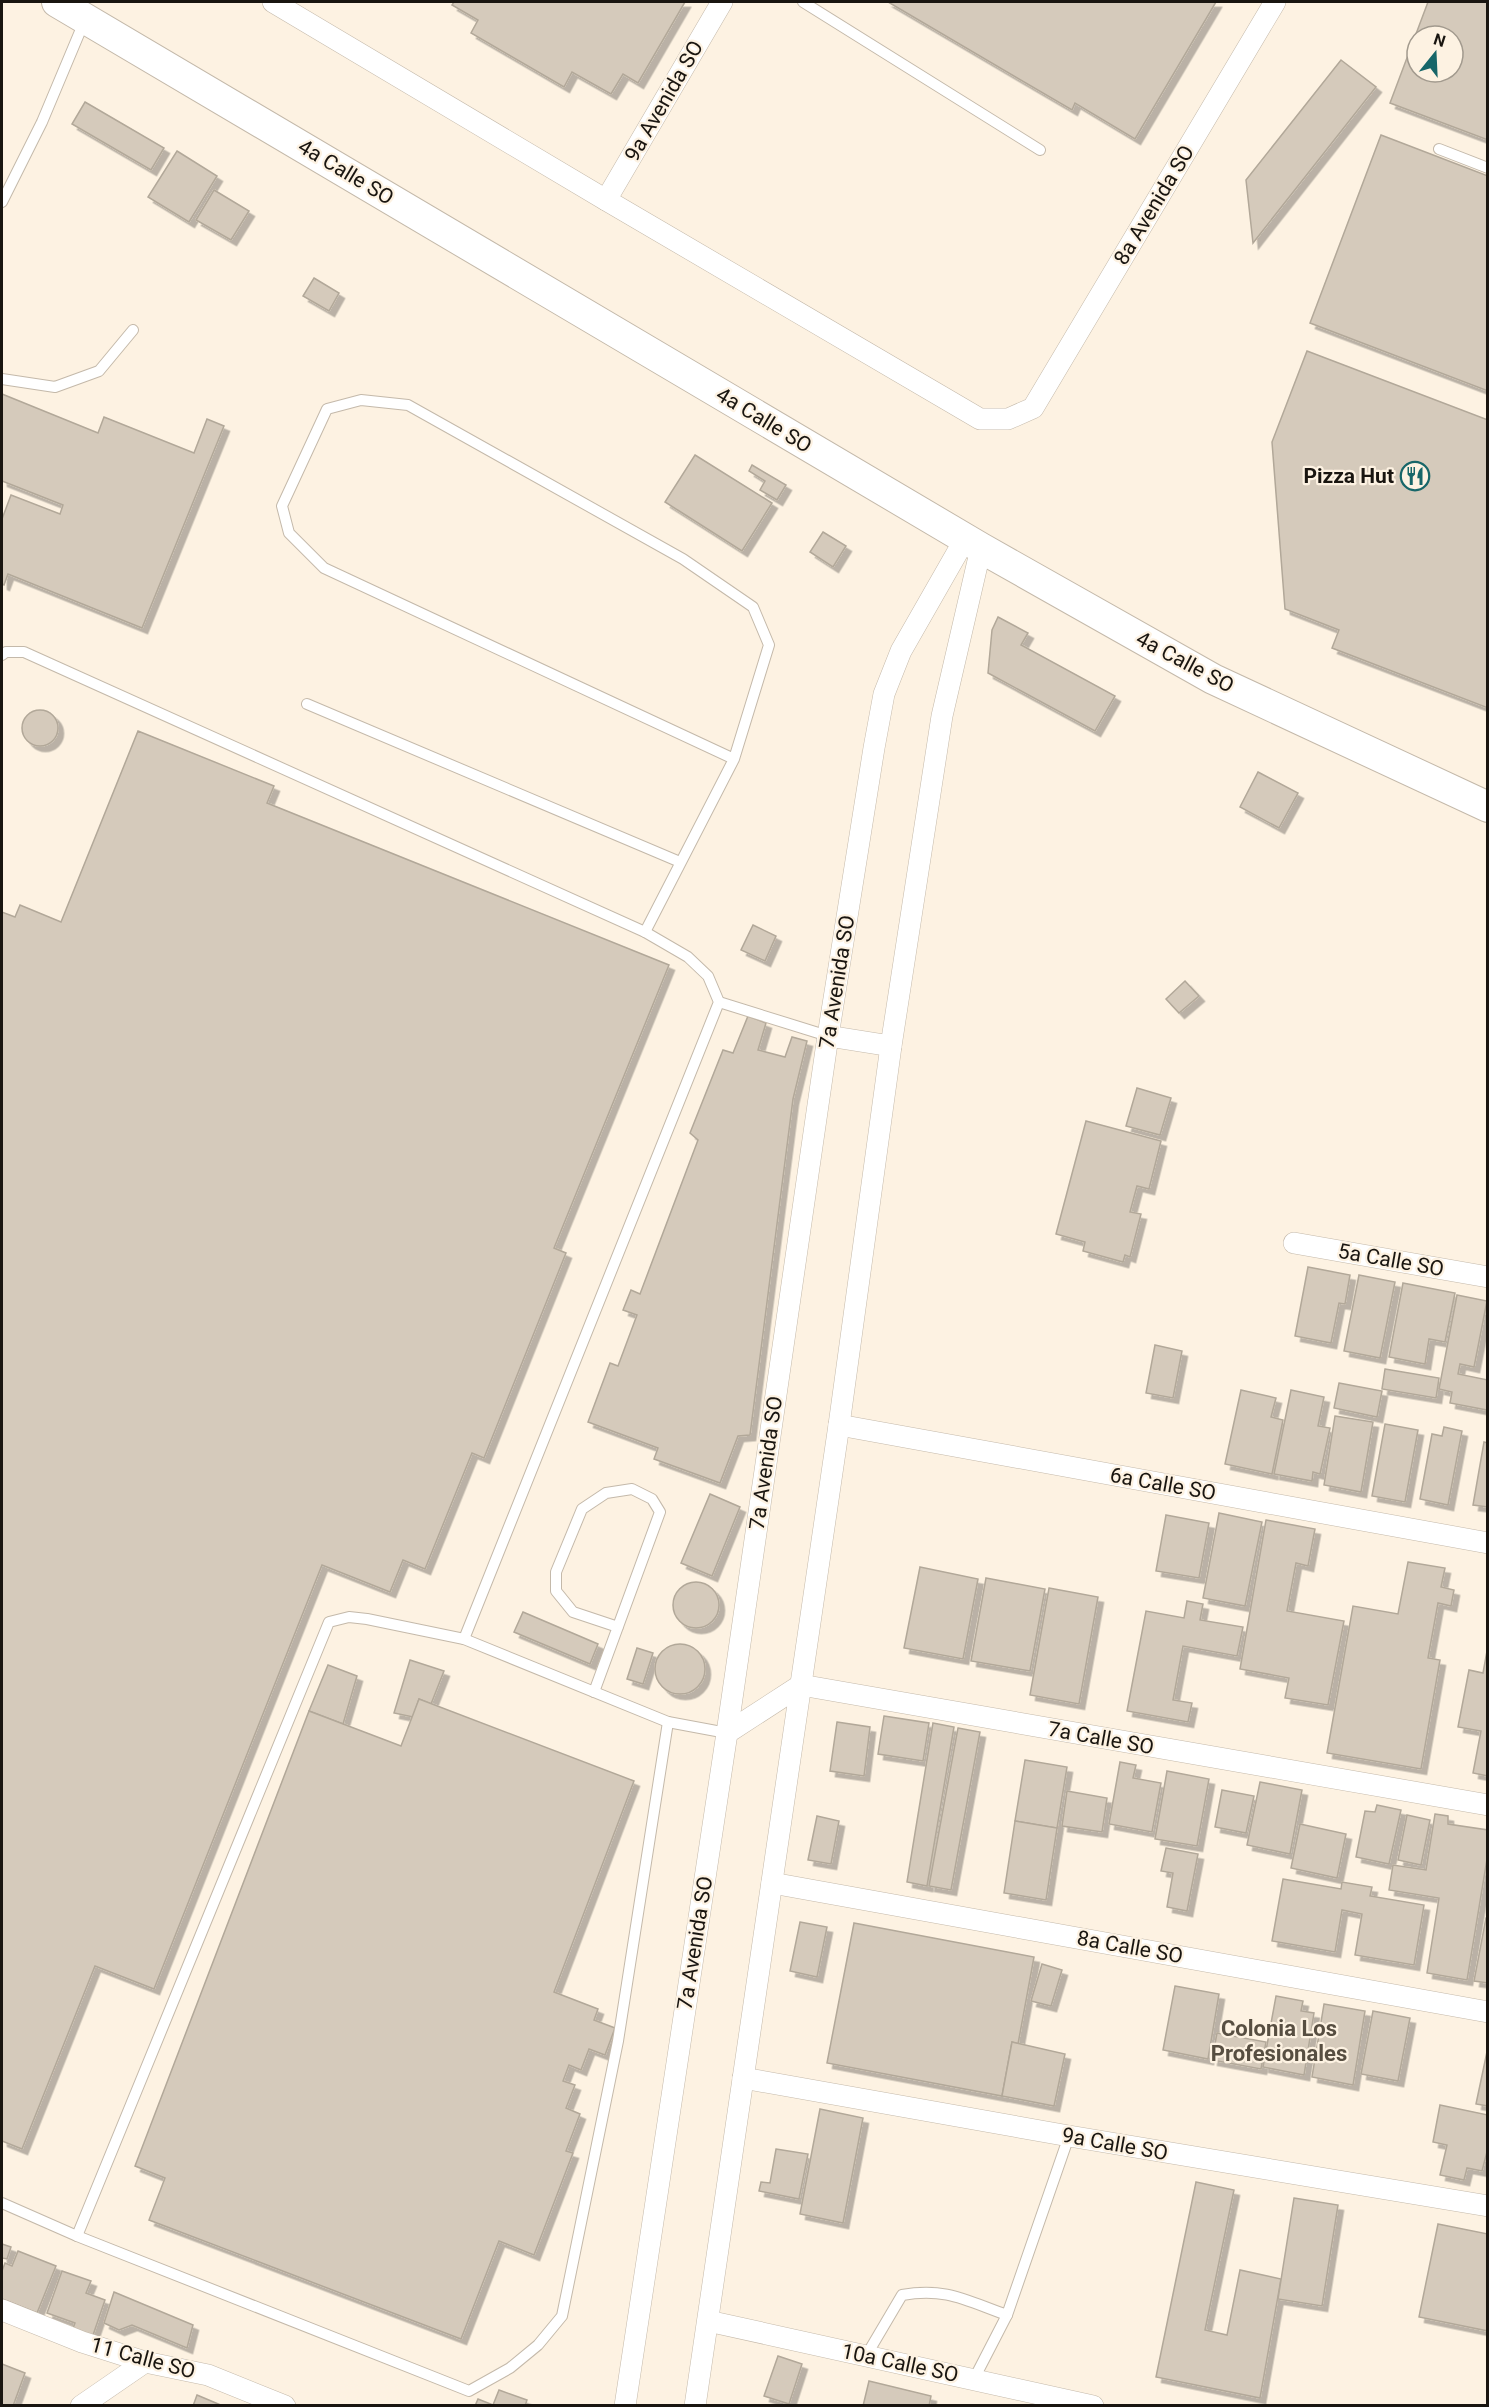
<svg xmlns="http://www.w3.org/2000/svg" width="1489" height="2407" font-family="Roboto,sans-serif">
<style>
.building{fill:#d5cabb;stroke:#b2a899;stroke-width:1.5;fill-rule:evenodd;filter:url(#shadow)}
.lines{fill:none;stroke-linecap:round;stroke-linejoin:round}
.lane-casing{stroke:#c4b9aa;stroke-width:12}
.street-casing{stroke:#c4b9aa;stroke-width:22}
.secondary-casing{stroke:#c4b9aa;stroke-width:32}
.lane{stroke:#fff;stroke-width:10}
.street{stroke:#fff;stroke-width:21}
.secondary{stroke:#fff;stroke-width:30}
.labels{text-anchor:middle;stroke-width:4.5;stroke-linejoin:round;paint-order:stroke}
.street-label{font-size:21px;fill:#191510;stroke:#fdf2e2}
.poi-label{font-size:21px;font-weight:bold;fill:#191510;stroke:#fdf2e2;text-anchor:end}
.neighbourhood-label{font-size:22px;font-weight:bold;fill:#574e41;stroke:#fdf2e2}
</style>
<defs>
<filter id="shadow"><feDropShadow dx="5.5" dy="5.5" stdDeviation="0" flood-color="#0004"/></filter>
</defs>
<rect width="100%" height="100%" fill="#fdf2e2"/>
<!-- building -->
<g class="building">
<path d="M 454,2 L 685,2 L 638,83 L 623,74 L 611,94 L 572,72 L 564,87 L 471,33 L 478,20 L 452,5 Z"/>
<path d="M 888,2 L 1216,2 L 1135,139 L 1075,103 L 1072,110 Z"/>
<path d="M 1428,2 L 1488,2 L 1488,140 L 1390,103 ZM 1417,36 L 1453,36 L 1453,72 L 1417,72 Z"/>
<path d="M 1341,60 L 1376,87 L 1253,243 L 1246,180 Z"/>
<path d="M 85,102 L 164,148 L 151,170 L 72,124 Z"/>
<path d="M 1381,135 L 1488,176 L 1488,391 L 1310,323 Z"/>
<path d="M 177,151 L 217,176 L 189,222 L 148,197 Z"/>
<path d="M 214,190 L 249,211 L 231,240 L 196,220 Z"/>
<path d="M 314,278 L 339,293 L 329,311 L 303,296 Z"/>
<path d="M 1307,351 L 1488,420 L 1488,708 L 1332,648 L 1339,630 L 1285,609 L 1272,442 Z"/>
<path d="M 2,394 L 98,433 L 104,417 L 194,453 L 207,419 L 224,426 L 142,628 L 8,574 L 4,585 L 2,584 L 2,519 L 11,495 L 60,514 L 63,505 L 2,481 Z"/>
<path d="M 695,455 L 772,503 L 742,551 L 665,502 Z"/>
<path d="M 752,465 L 786,485 L 777,500 L 760,490 L 765,481 L 749,471 Z"/>
<path d="M 823,532 L 846,546 L 833,567 L 810,552 Z"/>
<path d="M 998,617 L 1028,633 L 1021,645 L 1115,696 L 1095,731 L 988,673 L 992,630 Z"/>
<circle cx="40" cy="728" r="18"/>
<path d="M 138,731 L 274,786 L 267,803 L 669,965 L 554,1248 L 566,1253 L 484,1458 L 472,1453 L 425,1569 L 403,1560 L 390,1592 L 322,1565 L 154,1989 L 95,1966 L 22,2149 L 2,2141 L 2,912 L 15,917 L 20,905 L 61,922 Z"/>
<path d="M 1258,772 L 1298,793 L 1279,828 L 1240,807 Z"/>
<path d="M 753,925 L 776,936 L 765,961 L 741,950 Z"/>
<path d="M 1185,981 L 1199,996 L 1179,1013 L 1166,999 Z"/>
<path d="M 748,1016 L 766,1023 L 758,1050 L 785,1057 L 792,1037 L 807,1041 L 793,1099 L 750,1435 L 738,1436 L 720,1483 L 654,1459 L 658,1448 L 588,1422 L 610,1363 L 618,1366 L 637,1315 L 623,1310 L 631,1290 L 640,1294 L 698,1140 L 690,1133 L 723,1050 L 733,1053 Z"/>
<path d="M 1137,1088 L 1171,1098 L 1160,1135 L 1126,1126 Z"/>
<path d="M 1086,1121 L 1161,1141 L 1149,1189 L 1137,1186 L 1130,1212 L 1141,1214 L 1130,1257 L 1125,1255 L 1123,1262 L 1083,1251 L 1085,1242 L 1056,1234 Z"/>
<path d="M 1308,1267 L 1350,1275 L 1345,1304 L 1339,1303 L 1331,1343 L 1295,1336 Z"/>
<path d="M 1359,1275 L 1395,1282 L 1380,1358 L 1344,1351 Z"/>
<path d="M 1403,1283 L 1455,1293 L 1445,1342 L 1429,1339 L 1425,1364 L 1389,1357 Z"/>
<path d="M 1457,1295 L 1487,1301 L 1474,1367 L 1460,1364 L 1458,1374 L 1488,1380 L 1487,1410 L 1450,1403 L 1452,1392 L 1439,1389 Z"/>
<path d="M 1155,1345 L 1182,1351 L 1173,1398 L 1146,1393 Z"/>
<path d="M 1385,1369 L 1439,1378 L 1436,1398 L 1382,1389 Z"/>
<path d="M 1339,1383 L 1382,1391 L 1377,1417 L 1334,1408 Z"/>
<path d="M 1241,1390 L 1276,1398 L 1271,1417 L 1283,1420 L 1272,1474 L 1225,1464 Z"/>
<path d="M 1291,1390 L 1324,1397 L 1318,1426 L 1330,1428 L 1320,1474 L 1313,1472 L 1312,1481 L 1274,1474 Z"/>
<path d="M 1335,1416 L 1373,1422 L 1361,1492 L 1324,1485 Z"/>
<path d="M 1385,1424 L 1418,1430 L 1405,1502 L 1372,1496 Z"/>
<path d="M 1444,1427 L 1462,1431 L 1448,1505 L 1420,1499 L 1432,1434 L 1442,1436 Z"/>
<path d="M 1484,1442 L 1488,1443 L 1488,1507 L 1473,1505 Z"/>
<path d="M 710,1494 L 740,1507 L 712,1576 L 681,1563 Z"/>
<path d="M 1219,1513 L 1262,1522 L 1245,1606 L 1203,1598 Z"/>
<path d="M 1166,1515 L 1209,1523 L 1199,1578 L 1156,1571 Z"/>
<path d="M 1266,1520 L 1315,1529 L 1308,1566 L 1296,1563 L 1287,1611 L 1344,1621 L 1328,1705 L 1285,1698 L 1289,1678 L 1240,1669 Z"/>
<path d="M 1408,1562 L 1445,1568 L 1441,1587 L 1454,1590 L 1451,1606 L 1438,1603 L 1428,1658 L 1440,1660 L 1421,1769 L 1327,1753 L 1353,1606 L 1398,1614 Z"/>
<path d="M 920,1567 L 978,1579 L 963,1659 L 904,1648 Z"/>
<path d="M 986,1578 L 1045,1589 L 1030,1671 L 971,1661 Z"/>
<circle cx="696" cy="1605" r="23"/>
<path d="M 1049,1588 L 1098,1597 L 1079,1704 L 1030,1695 Z"/>
<path d="M 1187,1601 L 1203,1604 L 1200,1620 L 1243,1627 L 1237,1656 L 1183,1646 L 1173,1700 L 1192,1703 L 1188,1722 L 1127,1711 L 1146,1611 L 1184,1618 Z"/>
<path d="M 523,1612 L 598,1644 L 590,1664 L 514,1632 Z"/>
<circle cx="680" cy="1669" r="25"/>
<path d="M 637,1648 L 653,1653 L 643,1684 L 627,1679 Z"/>
<path d="M 1487,1651 L 1488,1651 L 1488,1776 L 1473,1773 L 1481,1731 L 1458,1727 L 1469,1670 L 1483,1673 Z"/>
<path d="M 410,1660 L 444,1671 L 431,1704 L 419,1699 L 413,1717 L 394,1713 Z"/>
<path d="M 328,1665 L 357,1676 L 343,1724 L 309,1711 Z"/>
<path d="M 419,1699 L 634,1781 L 554,1992 L 598,2009 L 594,2020 L 615,2028 L 605,2055 L 589,2049 L 581,2070 L 569,2065 L 563,2081 L 575,2085 L 566,2108 L 580,2114 L 566,2151 L 573,2153 L 534,2255 L 499,2241 L 461,2339 L 149,2220 L 165,2178 L 135,2166 L 309,1711 L 401,1746 Z"/>
<path d="M 884,1716 L 929,1723 L 923,1761 L 878,1754 Z"/>
<path d="M 837,1722 L 870,1727 L 864,1776 L 830,1771 Z"/>
<path d="M 933,1723 L 954,1727 L 927,1886 L 907,1882 Z"/>
<path d="M 958,1728 L 980,1732 L 951,1890 L 929,1886 Z"/>
<path d="M 1025,1760 L 1067,1767 L 1057,1828 L 1015,1821 Z"/>
<path d="M 1120,1762 L 1136,1765 L 1133,1778 L 1161,1783 L 1152,1832 L 1109,1824 Z"/>
<path d="M 1167,1771 L 1209,1779 L 1197,1846 L 1155,1839 Z"/>
<path d="M 1260,1782 L 1302,1790 L 1290,1854 L 1247,1845 Z"/>
<path d="M 1222,1790 L 1254,1796 L 1246,1833 L 1215,1827 Z"/>
<path d="M 1067,1791 L 1107,1798 L 1102,1832 L 1062,1826 Z"/>
<path d="M 1377,1805 L 1401,1810 L 1389,1864 L 1356,1857 L 1365,1811 L 1375,1812 Z"/>
<path d="M 1435,1814 L 1448,1816 L 1448,1824 L 1488,1830 L 1488,1853 L 1467,1980 L 1427,1973 L 1439,1898 L 1389,1890 L 1393,1865 L 1426,1870 Z"/>
<path d="M 1407,1815 L 1430,1820 L 1421,1865 L 1398,1860 Z"/>
<path d="M 817,1816 L 839,1821 L 831,1864 L 808,1860 Z"/>
<path d="M 1015,1821 L 1057,1828 L 1046,1900 L 1004,1893 Z"/>
<path d="M 1300,1824 L 1346,1834 L 1337,1878 L 1291,1868 Z"/>
<path d="M 1166,1848 L 1198,1854 L 1187,1911 L 1167,1907 L 1173,1873 L 1161,1871 Z"/>
<path d="M 1283,1879 L 1341,1889 L 1342,1882 L 1372,1887 L 1370,1896 L 1424,1905 L 1414,1965 L 1355,1955 L 1362,1914 L 1342,1910 L 1335,1952 L 1272,1941 Z"/>
<path d="M 1486,1918 L 1488,1918 L 1488,1983 L 1474,1981 Z"/>
<path d="M 800,1922 L 827,1927 L 817,1977 L 790,1971 Z"/>
<path d="M 854,1923 L 1034,1957 L 1018,2044 L 1012,2042 L 1002,2096 L 827,2063 Z"/>
<path d="M 1042,1964 L 1062,1970 L 1051,2006 L 1031,2001 Z"/>
<path d="M 1175,1986 L 1219,1994 L 1208,2059 L 1163,2050 Z"/>
<path d="M 1276,1996 L 1303,2001 L 1301,2011 L 1314,2013 L 1304,2075 L 1263,2067 Z"/>
<path d="M 1324,2004 L 1365,2011 L 1353,2085 L 1312,2077 Z"/>
<path d="M 1373,2011 L 1410,2018 L 1398,2081 L 1361,2074 Z"/>
<path d="M 1217,2033 L 1266,2042 L 1261,2069 L 1212,2060 Z"/>
<path d="M 1012,2042 L 1065,2054 L 1054,2106 L 1002,2096 Z"/>
<path d="M 1488,2047 L 1488,2106 L 1476,2104 Z"/>
<path d="M 1440,2105 L 1488,2115 L 1488,2148 L 1482,2171 L 1467,2168 L 1464,2180 L 1440,2175 L 1447,2145 L 1433,2142 Z"/>
<path d="M 820,2109 L 863,2118 L 843,2223 L 800,2214 Z"/>
<path d="M 776,2149 L 808,2154 L 799,2199 L 759,2191 L 761,2182 L 770,2183 Z"/>
<path d="M 1196,2182 L 1234,2190 L 1205,2330 L 1227,2335 L 1240,2270 L 1281,2279 L 1260,2398 L 1156,2377 Z"/>
<path d="M 1294,2198 L 1338,2205 L 1322,2306 L 1278,2299 Z"/>
<path d="M 1438,2224 L 1488,2234 L 1488,2331 L 1419,2317 Z"/>
<path d="M 2,2244 L 11,2247 L 7,2259 L 2,2258 Z"/>
<path d="M 18,2251 L 56,2266 L 37,2313 L 2,2299 L 2,2271 L 5,2263 L 12,2266 Z"/>
<path d="M 62,2271 L 91,2281 L 86,2293 L 105,2300 L 92,2338 L 72,2331 L 75,2323 L 47,2313 Z"/>
<path d="M 114,2292 L 193,2325 L 187,2348 L 132,2325 L 119,2330 L 104,2323 Z"/>
<path d="M 778,2356 L 802,2364 L 789,2404 L 764,2396 Z"/>
<path d="M 2,2364 L 25,2373 L 13,2406 L 2,2406 Z"/>
<path d="M 869,2381 L 931,2396 L 929,2406 L 863,2406 Z"/>
<path d="M 499,2390 L 527,2400 L 525,2406 L 475,2406 L 478,2399 L 493,2405 Z"/>
<path d="M 197,2395 L 223,2406 L 193,2406 Z"/>
</g>
<g class="lines">
<!-- lane casing -->
<g class="lane-casing">
<g id="lane">
<path d="M 803,2 L 1040,150"/>
<path d="M 1439,149 L 1488,168"/>
<path d="M 2,202 L 42,122 L 84,22"/>
<path d="M 2,379 L 55,387 L 99,371 L 133,330"/>
<path d="M 2,655 L 6,652 L 24,652 L 645,932 L 688,957 L 708,976 L 719,1002 L 464,1639"/>
<path d="M 307,704 L 680,862"/>
<path d="M 645,932 L 734,759 L 769,645 L 753,607 L 683,559 L 408,405 L 361,400 L 327,409 L 282,506 L 289,533 L 324,568 L 734,759"/>
<path d="M 719,1002 L 828,1036"/>
<path d="M 594,1692 L 660,1512 L 652,1499 L 632,1489 L 606,1493 L 582,1509 L 556,1572 L 556,1591 L 573,1612 L 618,1627"/>
<path d="M 2,2203 L 77,2236 L 329,1622 L 349,1617 L 367,1619 L 464,1639 L 668,1722 L 727,1733"/>
<path d="M 77,2236 L 469,2391 L 510,2368 L 538,2345 L 562,2316 L 618,2041 L 668,1722"/>
<path d="M 866,2356 L 902,2295 C 946,2287 967,2301 1007,2315"/>
<path d="M 974,2379 L 1007,2315 L 1069,2136"/>
</g>
</g>
<!-- street casing -->
<g class="street-casing">
<g id="street">
<path d="M 273,2 L 606,200 L 980,419 L 1008,419 L 1033,408 L 1275,2"/>
<path d="M 606,200 L 722,2"/>
<path d="M 828,1036 L 891,1046"/>
<path d="M 1294,1243 L 1488,1277"/>
<path d="M 839,1425 L 1488,1543"/>
<path d="M 727,1733 L 801,1685 L 1488,1805"/>
<path d="M 772,1883 L 1488,2012"/>
<path d="M 743,2078 L 1069,2136 L 1488,2206"/>
<path d="M 2,2310 L 82,2342 L 145,2362 L 208,2375 L 285,2406"/>
<path d="M 708,2321 L 1093,2406"/>
<path d="M 81,2406 L 145,2362"/>
<path d="M 625,2406 L 727,1733 L 828,1036 L 874,748 L 884,694 L 901,651 L 965,539"/>
<path d="M 695,2406 L 839,1425 L 891,1046 L 942,716 L 981,548"/>
</g>
</g>
<!-- secondary casing -->
<g class="secondary-casing">
<path id="secondary" d="M 57,2 L 981,548 L 1213,679 L 1488,807"/>
</g>
<!-- lane -->
<use href="#lane" class="lane"/>
<!-- street -->
<use href="#street" class="street"/>
<!-- secondary -->
<use href="#secondary" class="secondary"/>
</g>
<!-- icons -->
<defs>
<g id="restaurant-ring" transform="scale(1.5)"><circle r="9.5" fill="#fdf2e2" stroke="#176669" stroke-width="1.5"/><path d="M-5-6h1v4h1v-4h1v4h1v-4h1v5L-1.5 .5V6h-2V.5L-5-1ZM5-6V6H3V1.5H1.5Q1.5-4 5-6Z" fill="#176669"/></g>
</defs>
<g fill-rule="evenodd">
<use href="#restaurant-ring" x="1415" y="476"/>
</g>
<g class="labels">
<!-- street labels -->
<g class="street-label">
<text transform="translate(664 101) rotate(-60)" y="7">9a Avenida SO</text>
<text transform="translate(346 172) rotate(31)" y="7">4a Calle SO</text>
<text transform="translate(1154 205) rotate(-59)" y="7">8a Avenida SO</text>
<text transform="translate(764 420) rotate(31)" y="7">4a Calle SO</text>
<text transform="translate(1185 662) rotate(28)" y="7">4a Calle SO</text>
<text transform="translate(837 982) rotate(-81)" y="7">7a Avenida SO</text>
<text transform="translate(1391 1260) rotate(10)" y="7">5a Calle SO</text>
<text transform="translate(766 1463) rotate(-82)" y="7">7a Avenida SO</text>
<text transform="translate(1163 1484) rotate(10)" y="7">6a Calle SO</text>
<text transform="translate(1101 1738) rotate(10)" y="7">7a Calle SO</text>
<text transform="translate(695 1943) rotate(-81)" y="7">7a Avenida SO</text>
<text transform="translate(1130 1947) rotate(10)" y="7">8a Calle SO</text>
<text transform="translate(1115 2144) rotate(10)" y="7">9a Calle SO</text>
<text transform="translate(143 2358) rotate(15)" y="7">11 Calle SO</text>
<text transform="translate(900 2363) rotate(12)" y="7">10a Calle SO</text>
</g>
<!-- poi labels -->
<g class="poi-label">
<text x="1394" y="483">Pizza Hut</text>
</g>
<!-- neighbourhood labels -->
<g class="neighbourhood-label">
<text x="1279" y="2036">Colonia Los<tspan x="1279" dy="25">Profesionales</tspan></text>
</g>
</g>
<!-- border -->
<rect width="1489" height="2407" fill="none" stroke="#191510" stroke-width="6"/>
<!-- north arrow -->
<g transform="translate(1435 54) rotate(18)"><circle r="28" fill="#fdf2e2" stroke="#a29a8e" stroke-width="1.5"/>
<path d="M0-4.5L10 22L0 15L-10 22Z" fill="#176669"/>
<text y="-9" font-size="16" font-weight="bold" text-anchor="middle" fill="#191510">N</text>
</g>
</svg>
